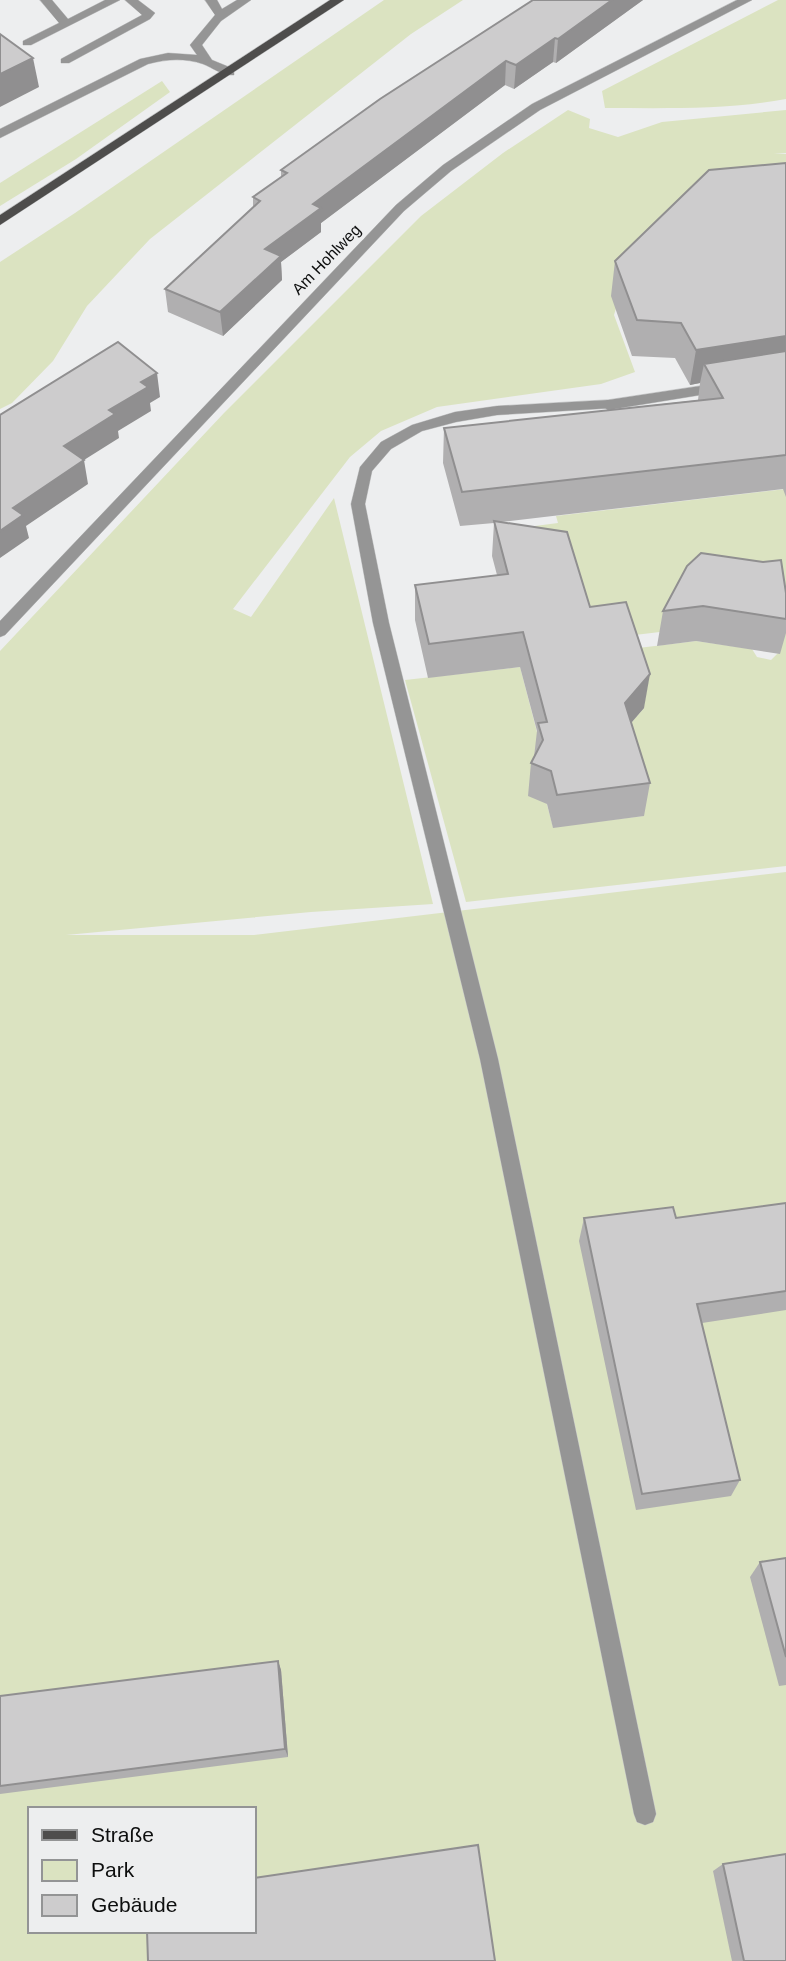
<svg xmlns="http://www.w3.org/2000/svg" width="786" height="1961" font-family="Arial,sans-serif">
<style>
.green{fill:#dbe3c1;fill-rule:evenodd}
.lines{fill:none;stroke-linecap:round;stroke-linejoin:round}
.service-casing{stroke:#c9cacb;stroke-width:1}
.minor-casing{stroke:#c9cacb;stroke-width:1}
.primary-casing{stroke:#c9cacb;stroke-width:1}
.service{fill:#959595;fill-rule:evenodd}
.minor{fill:#959595;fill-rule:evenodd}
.primary{fill:#4e4d4c;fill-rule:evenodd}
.wall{fill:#b0afb0}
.shaded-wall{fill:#908f90}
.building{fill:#cdcccd;stroke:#908f90;stroke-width:2}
.labels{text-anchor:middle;stroke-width:7;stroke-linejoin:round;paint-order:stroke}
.far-street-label{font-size:16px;fill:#0d0e0e;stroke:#edeeef}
</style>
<rect width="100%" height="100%" fill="#edeeef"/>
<!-- green -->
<g class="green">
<path d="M 384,0 L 463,0 L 411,34 L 150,239 L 87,306 L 53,361 L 12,403 L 0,409 L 0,262 L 75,213 Z"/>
<path d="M 778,0 L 786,0 L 786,99 C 727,110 665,108 605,108 L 602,91 Z"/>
<path d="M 162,81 L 170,92 L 76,159 L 0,206 L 0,183 Z"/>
<path d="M 568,110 L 590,119 L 589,128 L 618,137 L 662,122 L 786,110 L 786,153 L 774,154 L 786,154 L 786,195 L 624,281 L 614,315 L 635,372 L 601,384 L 437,407 L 381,431 L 350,457 L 233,609 L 251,617 L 334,498 L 433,904 L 311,912 L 66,935 L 254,935 L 786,872 L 786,1961 L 0,1961 L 0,651 L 224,413 L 421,216 L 503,153 ZM 30,1809 L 254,1809 L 254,1931 L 30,1931 Z"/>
<path d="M 786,489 L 786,593 L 693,628 L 585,641 L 527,527 L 558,523 L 556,516 Z"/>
<path d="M 786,607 L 786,866 L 466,902 L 405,680 L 520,667 L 543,755 L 546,801 L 553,827 L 643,816 L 630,724 L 644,708 L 636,685 L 589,654 L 696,641 L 752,649 L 757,657 L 771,660 L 780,651 Z"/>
</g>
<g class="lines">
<!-- service casing -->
<g class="service-casing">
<g id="service">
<path d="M 40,0 L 52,0 L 68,19 L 105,0 L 120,0 L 31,45 L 23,45 L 23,41 L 59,23 Z"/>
<path d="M 125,0 L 138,0 L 155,13 L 150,19 L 69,63 L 61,63 L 61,59 L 142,15 Z"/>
<path d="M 205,0 L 217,0 L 222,9 L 237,0 L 251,0 L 221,21 L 202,45 L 212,60 L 234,69 L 234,75 C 223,76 213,68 203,64 C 185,58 167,59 148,64 L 0,138 L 0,129 L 140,59 L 168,53 L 197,55 L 190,45 L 215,15 Z"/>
<path d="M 608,400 L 615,405 L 613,408 L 497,415 L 456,422 L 422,431 L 391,449 L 372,471 L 365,504 L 389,623 L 498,1059 L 656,1814 L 653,1822 L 645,1825 L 637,1822 L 634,1814 L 480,1059 L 373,623 L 351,504 L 360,467 L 381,442 L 412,425 L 455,412 L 497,406 Z"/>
</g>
</g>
<!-- minor casing -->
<g class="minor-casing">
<g id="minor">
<path d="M 737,0 L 752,0 L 540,110 L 451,171 L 404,211 L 5,635 L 0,637 L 0,621 L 396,205 L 443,165 L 532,104 Z"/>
<path d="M 720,383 L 725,385 L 725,391 L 608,410 L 601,405 L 608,400 Z"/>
</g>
</g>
<!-- primary casing -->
<g class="primary-casing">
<path id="primary" d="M 330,0 L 344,0 L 0,225 L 0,215 Z"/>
</g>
<!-- service -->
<use href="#service" class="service"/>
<!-- minor -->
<use href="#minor" class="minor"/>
<!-- primary -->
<use href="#primary" class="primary"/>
</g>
<!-- wall -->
<g class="wall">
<path d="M 533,0 L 643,0 L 556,63 L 553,62 L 514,89 L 505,85 L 321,223 L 321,232 L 281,262 L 282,280 L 223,336 L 168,312 L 165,289 L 253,207 L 253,197 L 281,177 L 281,170 Z"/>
<path d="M 786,163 L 786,497 L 783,489 L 501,522 L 590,607 L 644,708 L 631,722 L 650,783 L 644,816 L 553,828 L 547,804 L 528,796 L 531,763 L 534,757 L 537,731 L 520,667 L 428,678 L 415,620 L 415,585 L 497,575 L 492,556 L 494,523 L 460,526 L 443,463 L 444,428 L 698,400 L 700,383 L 690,385 L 675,358 L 632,356 L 611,296 L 615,261 Z"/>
<path d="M 763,562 L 786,593 L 786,633 L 780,654 L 696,641 L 657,646 L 663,611 Z"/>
<path d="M 786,1203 L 786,1310 L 702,1323 L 740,1480 L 731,1496 L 636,1510 L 579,1241 L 584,1218 L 676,1218 Z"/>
<path d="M 786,1558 L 786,1685 L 779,1686 L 750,1577 L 760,1562 Z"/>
<path d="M 278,1661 L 281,1670 L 288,1757 L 0,1794 L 0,1696 Z"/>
<path d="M 723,1864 L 786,1961 L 732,1961 L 713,1871 Z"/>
</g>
<!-- shaded-wall -->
<g class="shaded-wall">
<path d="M 612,0 L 643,0 L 556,63 L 558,39 Z"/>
<path d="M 555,38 L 553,62 L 514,89 L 516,65 Z"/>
<path d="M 33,58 L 39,87 L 0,107 L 0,74 Z"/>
<path d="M 506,61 L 505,85 L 321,223 L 321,232 L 281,262 L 282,280 L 223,336 L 220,312 L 265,249 L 313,204 Z"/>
<path d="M 786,336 L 786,369 L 704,364 L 700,383 L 690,385 L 696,350 Z"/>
<path d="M 157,373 L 160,397 L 150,403 L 151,411 L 118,431 L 119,438 L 84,460 L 88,484 L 26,526 L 29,538 L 0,558 L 0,531 L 13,508 L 64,446 L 141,382 Z"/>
<path d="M 650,674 L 644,708 L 620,736 L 625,703 Z"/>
<path d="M 278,1661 L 281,1670 L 288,1757 L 285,1749 Z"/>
</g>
<!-- building -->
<g class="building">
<path d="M 533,0 L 612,0 L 558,39 L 555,38 L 516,65 L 506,61 L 313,204 L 321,208 L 265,249 L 281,256 L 220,312 L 165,289 L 260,201 L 253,197 L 287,173 L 281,170 L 380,99 Z"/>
<path d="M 0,34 L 33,58 L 0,74 Z"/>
<path d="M 786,163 L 786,336 L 696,350 L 681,323 L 637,320 L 615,261 L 709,170 Z"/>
<path d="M 118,342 L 157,373 L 141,382 L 148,387 L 109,410 L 115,414 L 64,446 L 84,460 L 13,508 L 23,515 L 0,531 L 0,415 Z"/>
<path d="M 786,351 L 786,455 L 462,492 L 444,428 L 723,398 L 704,364 Z"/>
<path d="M 494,521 L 567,532 L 590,607 L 626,602 L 650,674 L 625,703 L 650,783 L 557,795 L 551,771 L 531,763 L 543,740 L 538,723 L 547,722 L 523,632 L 429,644 L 415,585 L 508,574 Z"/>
<path d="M 701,553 L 763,562 L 781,560 L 786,593 L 786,619 L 703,606 L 663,611 L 687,566 Z"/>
<path d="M 786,1203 L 786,1291 L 697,1304 L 740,1480 L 642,1494 L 584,1218 L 673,1207 L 676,1218 Z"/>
<path d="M 786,1558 L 786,1657 L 760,1562 Z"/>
<path d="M 278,1661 L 285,1749 L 0,1786 L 0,1696 Z"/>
<path d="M 478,1845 L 495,1961 L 148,1961 L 147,1931 L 254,1931 L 254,1878 Z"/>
<path d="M 786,1854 L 786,1961 L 744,1961 L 723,1864 Z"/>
</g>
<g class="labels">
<!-- far-street labels -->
<g class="far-street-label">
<text transform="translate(326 259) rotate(-46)" y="6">Am Hohlweg</text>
</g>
</g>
<!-- legend -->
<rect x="28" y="1807" width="228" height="126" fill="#edeeef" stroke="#939495" stroke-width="2"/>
<rect x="42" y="1830" width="35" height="10" fill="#4e4d4c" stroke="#939495" stroke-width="2"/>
<text x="91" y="1842" font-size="21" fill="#0d0e0e">Straße</text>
<rect x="42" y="1860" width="35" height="21" fill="#dbe3c1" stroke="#939495" stroke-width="2"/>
<text x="91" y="1877" font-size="21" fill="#0d0e0e">Park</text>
<rect x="42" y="1895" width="35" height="21" fill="#cdcccd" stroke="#939495" stroke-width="2"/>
<text x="91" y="1912" font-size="21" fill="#0d0e0e">Gebäude</text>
</svg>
